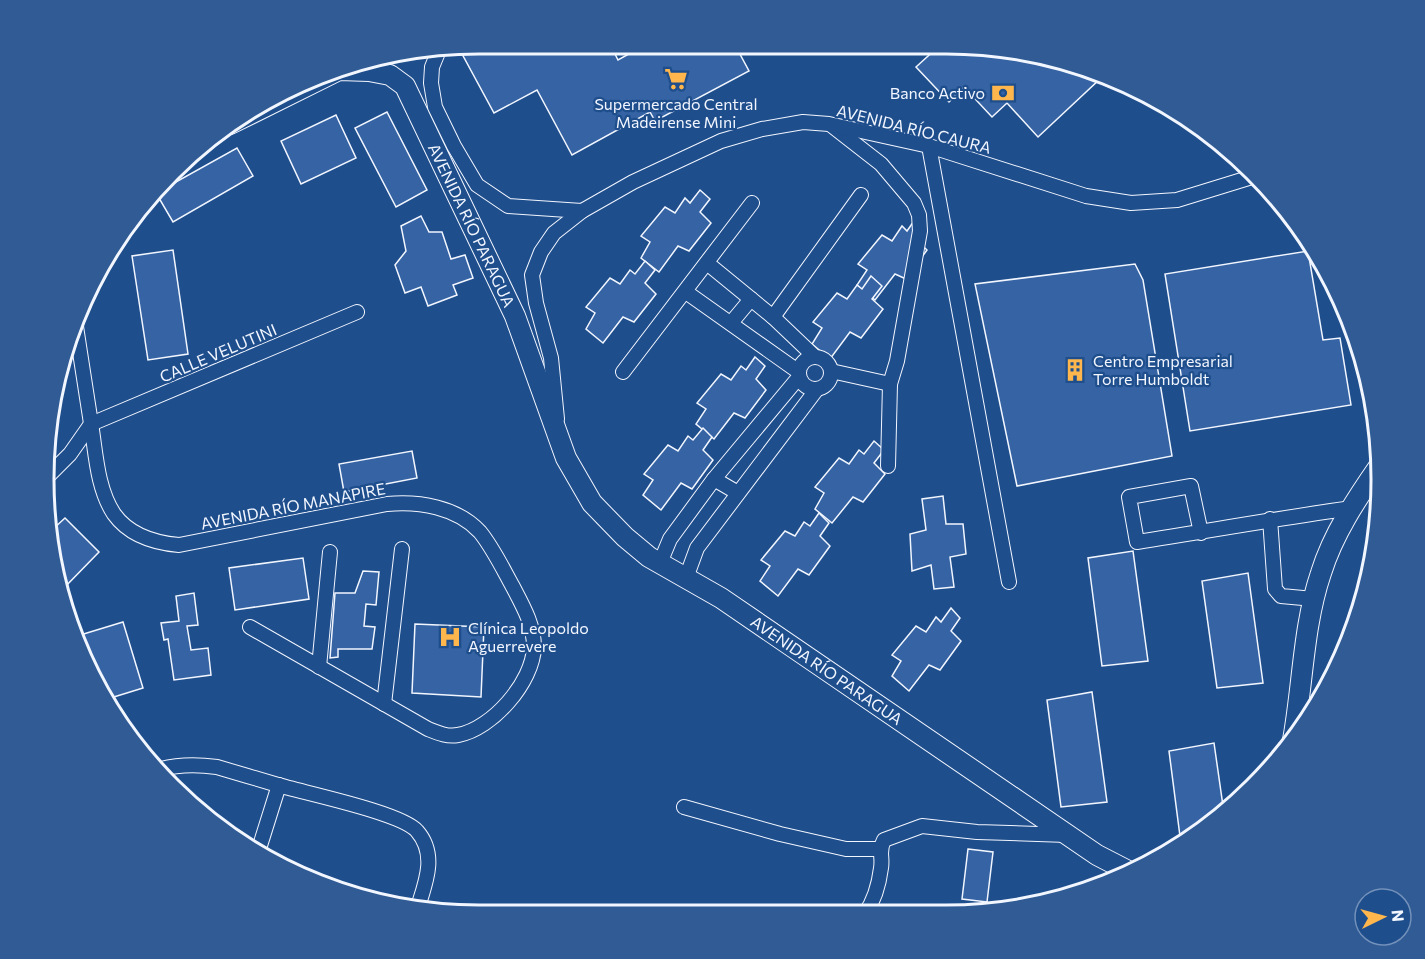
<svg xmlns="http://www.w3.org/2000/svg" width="1425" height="959" font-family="Commissioner,sans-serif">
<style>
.building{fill:#3563a3;stroke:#f2f6ff;stroke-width:1.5}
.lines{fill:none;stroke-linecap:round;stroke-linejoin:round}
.minor-casing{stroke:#f2f6ff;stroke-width:16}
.secondary-casing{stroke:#f2f6ff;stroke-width:22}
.minor{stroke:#1f4e8c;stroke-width:14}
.secondary{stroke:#1f4e8c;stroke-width:20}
.labels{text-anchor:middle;stroke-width:4.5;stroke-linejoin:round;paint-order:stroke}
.poi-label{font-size:16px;fill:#f2f6ff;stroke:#1f4e8c;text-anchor:start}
.street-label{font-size:16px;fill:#f2f6ff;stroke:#1f4e8c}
.rim{fill:none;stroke:#f2f6ff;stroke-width:3}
</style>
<rect width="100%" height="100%" fill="#1f4e8c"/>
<!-- building -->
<g class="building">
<path d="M 476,44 L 610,44 L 618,60 L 645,45 L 735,45 L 749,71 L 655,121 L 650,112 L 572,155 L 537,90 L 494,113 L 461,52 Z"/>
<path d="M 938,47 L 1003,47 L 1102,77 L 1038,137 L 1007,103 L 992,117 L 964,87 L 949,102 L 916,67 Z"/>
<path d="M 387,112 L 427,190 L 396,207 L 355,128 Z"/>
<path d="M 336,115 L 356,158 L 301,184 L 281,141 Z"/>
<path d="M 237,148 L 253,176 L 173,222 L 156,193 Z"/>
<path d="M 700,190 L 710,199 L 700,212 L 711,223 L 689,251 L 678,246 L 659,272 L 641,258 L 650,242 L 641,236 L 665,207 L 675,213 L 685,198 L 690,203 Z"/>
<path d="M 421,216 L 429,232 L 442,232 L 451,259 L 465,255 L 473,278 L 453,285 L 457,295 L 428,306 L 421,287 L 405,293 L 395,265 L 406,251 L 401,226 Z"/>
<path d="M 916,218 L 917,240 L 927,250 L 906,279 L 895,274 L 875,300 L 857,285 L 867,270 L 858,264 L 882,235 L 892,241 L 902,226 L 907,231 Z"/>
<path d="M 173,250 L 188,354 L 148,360 L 132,256 Z"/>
<path d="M 1308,251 L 1323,340 L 1340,338 L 1351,405 L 1190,431 L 1165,274 Z"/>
<path d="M 645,261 L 655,270 L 645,283 L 656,294 L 634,322 L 623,317 L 603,343 L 586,329 L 595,313 L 586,307 L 610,278 L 620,284 L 630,270 L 635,274 Z"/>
<path d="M 1135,264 L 1143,280 L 1172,456 L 1017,486 L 975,284 Z"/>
<path d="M 871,276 L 882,286 L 872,299 L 883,309 L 861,338 L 850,332 L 830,359 L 812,344 L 822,328 L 813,322 L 837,293 L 847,299 L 857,285 L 862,289 Z"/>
<path d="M 755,357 L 765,366 L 756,379 L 766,390 L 745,418 L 734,413 L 714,439 L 696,424 L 706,409 L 697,403 L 721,374 L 731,380 L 741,366 L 746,370 Z"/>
<path d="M 703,428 L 712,437 L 703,450 L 713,460 L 692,489 L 681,483 L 661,510 L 643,495 L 653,480 L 644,474 L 668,445 L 678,451 L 688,436 L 693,440 Z"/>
<path d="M 874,441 L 884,450 L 874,463 L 885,474 L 863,502 L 853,497 L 832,523 L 815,509 L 824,493 L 815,487 L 839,458 L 849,464 L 859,450 L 864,454 Z"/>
<path d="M 412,451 L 417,478 L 344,492 L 339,464 Z"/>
<path d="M 943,496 L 946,524 L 963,524 L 966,554 L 950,557 L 954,587 L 934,589 L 931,565 L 912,571 L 910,534 L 926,530 L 922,499 Z"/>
<path d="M 819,513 L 829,523 L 820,536 L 830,546 L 809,575 L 798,569 L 778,596 L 760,581 L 770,566 L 761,560 L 785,531 L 795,536 L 804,522 L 810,526 Z"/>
<path d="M 65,518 L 99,552 L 59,593 L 52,530 Z"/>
<path d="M 1133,551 L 1148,661 L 1102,666 L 1088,558 Z"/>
<path d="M 303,558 L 309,599 L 235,610 L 229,568 Z"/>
<path d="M 363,571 L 379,572 L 376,605 L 366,604 L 364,626 L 375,627 L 372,649 L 338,649 L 338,657 L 330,658 L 335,593 L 355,593 Z"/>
<path d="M 1248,573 L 1263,683 L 1217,688 L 1202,581 Z"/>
<path d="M 194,593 L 198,625 L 187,626 L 191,650 L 208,648 L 211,675 L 174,680 L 168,639 L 164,640 L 161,623 L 179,621 L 176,596 Z"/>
<path d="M 951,608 L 960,618 L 951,631 L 961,641 L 940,670 L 929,665 L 909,691 L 892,676 L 901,661 L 892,655 L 916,626 L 926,632 L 936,617 L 941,622 Z"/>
<path d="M 123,622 L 143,688 L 104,700 L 77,636 Z"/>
<path d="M 415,624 L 484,627 L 481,697 L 412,693 Z"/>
<path d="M 1092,692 L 1107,802 L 1061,807 L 1047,700 Z"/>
<path d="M 1214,743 L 1224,813 L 1211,826 L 1181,844 L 1169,751 Z"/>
<path d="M 968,849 L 993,852 L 987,902 L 962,899 Z"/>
</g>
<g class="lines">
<!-- minor casing -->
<g class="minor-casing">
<g id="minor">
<path d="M 439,50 L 432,67 L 431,83 L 435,107 L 454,146 L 477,185 L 508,206 L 582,211"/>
<path d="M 831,125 L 881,164 L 914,203 L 919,215 L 920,231 L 897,361 L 890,384 L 888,466"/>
<path d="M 929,146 L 1009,582"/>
<path d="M 707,263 L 773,317 L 814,356"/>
<path d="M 686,292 L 799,372"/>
<path d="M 773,317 L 861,195"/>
<path d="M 75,320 C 81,357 86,393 92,430 C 96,457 98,490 114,514 C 129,535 155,543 179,545 L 387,504 C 419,501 457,507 480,532 C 493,548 503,569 513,587 C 523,606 534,625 534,647 C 533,682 492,729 458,735 C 447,737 438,733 428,729 L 250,627"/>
<path d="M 731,323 L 751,299"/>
<circle cx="815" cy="373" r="16"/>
<path d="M 831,371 L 890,384"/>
<path d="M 623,372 L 752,203"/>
<path d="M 557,419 L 551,358 L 536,303 L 532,275 L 541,252 L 554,233 L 582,211 L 633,182 L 721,141 L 762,129 L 803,122 L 829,124 L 929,146 L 1086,196 L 1131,203 L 1177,200 L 1255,176"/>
<path d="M 91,424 L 357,312"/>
<path d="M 47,477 L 70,454 L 91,424"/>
<path d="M 714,479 L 738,493"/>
<path d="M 1270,519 L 1275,589 L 1281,596 L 1314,599"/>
<path d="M 1201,533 L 1191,486 L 1129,497 L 1137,542 C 1208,531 1280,518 1352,508"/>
<path d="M 660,563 L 670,539 L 714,479 L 799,377"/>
<path d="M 686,578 L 697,548 L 817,389"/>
<path d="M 319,667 L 330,552"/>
<path d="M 384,704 L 402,549"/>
<path d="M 161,769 C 180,764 196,764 217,767 C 237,773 258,779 278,785 C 305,793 402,813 417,831 C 438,855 425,884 417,910"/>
<path d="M 684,807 L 780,834 L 846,849 L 879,849"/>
<path d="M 258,852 L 279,785"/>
<path d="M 865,914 C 874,901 879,884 881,868 C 883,856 878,852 884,840 L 922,826 L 977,832 L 1067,835"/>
</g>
</g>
<!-- secondary casing -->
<g class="secondary-casing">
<g id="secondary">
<path id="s1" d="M 230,124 L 339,70 L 369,71 L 390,75 L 405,86 L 515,316 L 566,458 L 592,503 L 625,537 L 649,557 L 721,598 L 1097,855 L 1132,873"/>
<path d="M 1293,740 C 1303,684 1303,626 1321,573 C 1333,534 1357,498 1380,465"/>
</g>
</g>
<!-- minor -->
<use href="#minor" class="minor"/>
<!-- secondary -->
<use href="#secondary" class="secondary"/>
</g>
<!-- icons -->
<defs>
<g id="supermarket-bare" transform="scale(1.8)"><path d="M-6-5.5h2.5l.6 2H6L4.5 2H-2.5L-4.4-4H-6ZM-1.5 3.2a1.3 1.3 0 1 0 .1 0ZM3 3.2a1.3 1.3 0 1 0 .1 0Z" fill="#ffb74d" stroke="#1f4e8c" stroke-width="2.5" paint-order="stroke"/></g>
<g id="bank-bare" transform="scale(1.8)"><path d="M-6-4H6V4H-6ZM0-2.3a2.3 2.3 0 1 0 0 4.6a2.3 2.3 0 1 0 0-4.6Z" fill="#ffb74d" stroke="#1f4e8c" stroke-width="2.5" paint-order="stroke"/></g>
<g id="building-bare" transform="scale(1.8)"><path d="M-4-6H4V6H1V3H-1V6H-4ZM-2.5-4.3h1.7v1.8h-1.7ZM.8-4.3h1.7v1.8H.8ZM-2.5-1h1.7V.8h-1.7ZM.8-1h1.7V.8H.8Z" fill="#ffb74d" stroke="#1f4e8c" stroke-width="2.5" paint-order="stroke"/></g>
<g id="hospital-bare" transform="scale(1.8)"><path d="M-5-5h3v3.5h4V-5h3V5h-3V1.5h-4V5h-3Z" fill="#ffb74d" stroke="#1f4e8c" stroke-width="2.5" paint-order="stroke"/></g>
</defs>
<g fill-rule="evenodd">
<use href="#supermarket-bare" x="676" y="79"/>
<use href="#bank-bare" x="1003" y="93"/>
<use href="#building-bare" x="1075" y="370"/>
<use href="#hospital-bare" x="450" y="637"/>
</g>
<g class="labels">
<!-- poi labels -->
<g class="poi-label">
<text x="985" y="99" text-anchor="end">Banco Activo</text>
<text x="676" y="110" text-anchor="middle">Supermercado Central<tspan x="676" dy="18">Madeirense Mini</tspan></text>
<text x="1093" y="367">Centro Empresarial<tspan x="1093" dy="18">Torre Humboldt</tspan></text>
<text x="468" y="634">Clínica Leopoldo<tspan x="468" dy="18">Aguerrevere</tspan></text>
</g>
<!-- street labels -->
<g class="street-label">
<text transform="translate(914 129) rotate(14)" y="6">AVENIDA RÍO CAURA</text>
<text dy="6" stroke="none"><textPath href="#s1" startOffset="346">AVENIDA RÍO PARAGUA</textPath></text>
<text transform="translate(218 353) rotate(-23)" y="6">CALLE VELUTINI</text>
<text transform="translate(293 506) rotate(-11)" y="6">AVENIDA RÍO MANAPIRE</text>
<text dy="6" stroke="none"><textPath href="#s1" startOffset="939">AVENIDA RÍO PARAGUA</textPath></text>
</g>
</g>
<!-- crop -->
<path d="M0 0H1425V959H0ZM479 54H946A425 425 0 0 1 1371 479V480A425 425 0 0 1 946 905H479A425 425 0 0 1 54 480V479A425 425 0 0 1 479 54Z" fill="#305b95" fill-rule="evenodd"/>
<path class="rim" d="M479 54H946A425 425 0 0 1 1371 479V480A425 425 0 0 1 946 905H479A425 425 0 0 1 54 480V479A425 425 0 0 1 479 54Z"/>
<!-- north arrow -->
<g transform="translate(1383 917) rotate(85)"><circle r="28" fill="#1f4e8c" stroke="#7391ba" stroke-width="1.5"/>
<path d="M0-4.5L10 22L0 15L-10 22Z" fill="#ffb74d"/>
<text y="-9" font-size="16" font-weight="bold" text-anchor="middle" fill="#f2f6ff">N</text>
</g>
</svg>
